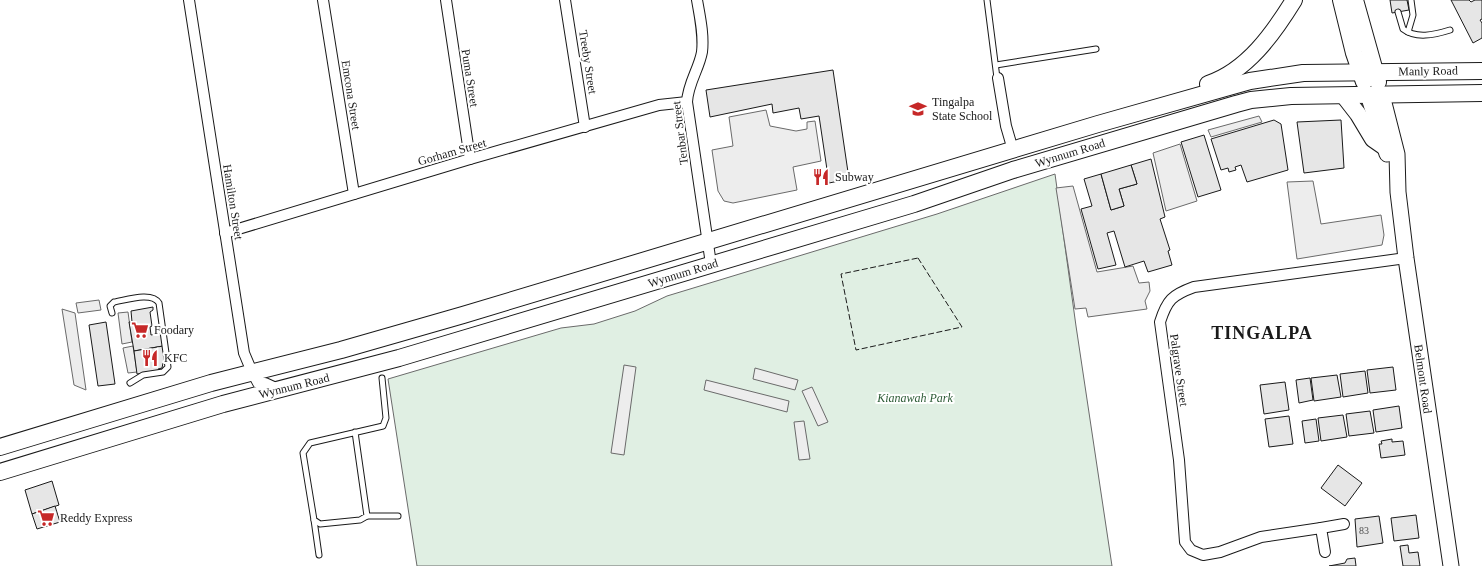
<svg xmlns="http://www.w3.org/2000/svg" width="1482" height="566" font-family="Georgia,serif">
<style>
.green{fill:#e0efe3;stroke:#6a6a6a}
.parking{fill:#ededed;stroke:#6a6a6a}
.building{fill:#e6e6e6;stroke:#1a1a1a}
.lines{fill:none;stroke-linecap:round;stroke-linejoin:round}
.lane-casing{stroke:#1a1a1a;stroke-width:7}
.street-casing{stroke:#1a1a1a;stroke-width:12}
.secondary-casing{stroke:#1a1a1a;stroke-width:17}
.primary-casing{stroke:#1a1a1a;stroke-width:18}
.lane{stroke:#fff;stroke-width:5}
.street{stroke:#fff;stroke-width:10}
.secondary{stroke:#fff;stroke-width:15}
.primary{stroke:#fff;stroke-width:16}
.fence{stroke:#1a1a1a;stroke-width:1;stroke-dasharray:6 2.5;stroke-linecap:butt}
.labels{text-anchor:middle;stroke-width:4;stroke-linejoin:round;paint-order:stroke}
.number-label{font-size:10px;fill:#4d4d4d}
.street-label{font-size:12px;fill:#1a1a1a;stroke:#fff}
.poi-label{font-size:12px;fill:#1a1a1a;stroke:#fff;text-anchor:start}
.park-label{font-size:12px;font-style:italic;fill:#2b5a34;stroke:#fff}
.district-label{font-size:18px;font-weight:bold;letter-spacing:1px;fill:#1a1a1a;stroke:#fff}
</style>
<rect width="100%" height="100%" fill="#fff"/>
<!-- green -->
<path class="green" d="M 1055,174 L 1076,326 L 1112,566 L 417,566 L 388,379 L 561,328 L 594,324 L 635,311 L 667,296 L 937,214 Z"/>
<!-- parking -->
<g class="parking">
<path d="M 766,110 L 770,126 L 796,131 L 807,129 L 807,122 L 815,121 L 821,161 L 793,167 L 797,190 L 733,203 L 724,201 L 718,191 L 712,150 L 733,146 L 729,117 Z"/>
<path d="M 1259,116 L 1262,122 L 1211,137 L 1208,130 Z"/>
<path d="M 1180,144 L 1197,201 L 1166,211 L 1153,153 Z"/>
<path d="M 1313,181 L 1321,224 L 1381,215 L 1384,235 L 1382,245 L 1297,259 L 1287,182 Z"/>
<path d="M 1073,186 L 1097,272 L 1133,266 L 1139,283 L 1149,282 L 1150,291 L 1145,301 L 1147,309 L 1088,317 L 1086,308 L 1075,309 L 1056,188 Z"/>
<path d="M 99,300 L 101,310 L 78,313 L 76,303 Z"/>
<path d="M 62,309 L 75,313 L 86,390 L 74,385 Z"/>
<path d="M 128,312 L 132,342 L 122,344 L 118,313 Z"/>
<path d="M 133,346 L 137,372 L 128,373 L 123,348 Z"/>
<path d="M 624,365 L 636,367 L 624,455 L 611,453 Z"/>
<path d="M 755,368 L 798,380 L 795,390 L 753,379 Z"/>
<path d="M 706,380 L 789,401 L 787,412 L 704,390 Z"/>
<path d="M 812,387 L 828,422 L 818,426 L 802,391 Z"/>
<path d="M 804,421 L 810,459 L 799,460 L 794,422 Z"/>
</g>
<!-- building -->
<g class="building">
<path d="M 1390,0 L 1407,0 L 1409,10 L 1392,13 Z"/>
<path d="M 1451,0 L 1469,0 L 1471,2 L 1475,0 L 1482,0 L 1482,19 L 1480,20 L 1482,23 L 1482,38 L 1473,43 Z"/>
<path d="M 833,70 L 849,179 L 829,183 L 819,116 L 801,119 L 799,108 L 773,113 L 772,104 L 710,117 L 706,90 Z"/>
<path d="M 1274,120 L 1281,124 L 1288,170 L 1247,182 L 1241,165 L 1235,167 L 1236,170 L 1229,172 L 1228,168 L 1221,170 L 1211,139 Z"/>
<path d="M 1341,120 L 1344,168 L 1304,173 L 1297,122 Z"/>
<path d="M 1204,135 L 1221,190 L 1198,197 L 1181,142 Z"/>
<path d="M 1151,159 L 1165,217 L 1160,219 L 1170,250 L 1168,251 L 1172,265 L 1148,272 L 1144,261 L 1125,267 L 1114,231 L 1107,233 L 1116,265 L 1098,269 L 1081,209 L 1092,206 L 1084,179 L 1101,174 L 1111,210 L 1124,206 L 1119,189 L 1137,184 L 1131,165 Z"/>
<path d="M 1131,165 L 1137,184 L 1119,189 L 1124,206 L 1111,210 L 1101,174 Z"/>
<path d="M 153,307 L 153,310 L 150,312 L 152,326 L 150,327 L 151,335 L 161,333 L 163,346 L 134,351 L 129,322 L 132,322 L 131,311 Z"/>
<path d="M 106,322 L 115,384 L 98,386 L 89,325 Z"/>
<path d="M 163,346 L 166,362 L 163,363 L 162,368 L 158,369 L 159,371 L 137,374 L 134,351 Z"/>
<path d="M 1393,367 L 1396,390 L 1370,393 L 1367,370 Z"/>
<path d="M 1365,371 L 1368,393 L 1343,397 L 1340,374 Z"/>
<path d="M 1337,375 L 1341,397 L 1314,401 L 1311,378 Z"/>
<path d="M 1310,378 L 1313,400 L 1299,403 L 1296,380 Z"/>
<path d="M 1285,382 L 1289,410 L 1264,414 L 1260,385 Z"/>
<path d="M 1399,406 L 1402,428 L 1376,432 L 1373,410 Z"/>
<path d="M 1370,411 L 1374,433 L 1349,436 L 1346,414 Z"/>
<path d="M 1343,415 L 1347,437 L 1321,441 L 1318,418 Z"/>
<path d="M 1289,416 L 1293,444 L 1269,447 L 1265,419 Z"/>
<path d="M 1316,419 L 1319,441 L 1305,443 L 1302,421 Z"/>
<path d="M 1392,439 L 1392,442 L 1403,441 L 1405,455 L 1381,458 L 1379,444 L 1382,444 L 1381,441 Z"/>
<path d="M 1338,465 L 1362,483 L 1345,506 L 1321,488 Z"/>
<path d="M 52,481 L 59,505 L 32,514 L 25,490 Z"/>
<path d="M 55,506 L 60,522 L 37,529 L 32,514 Z"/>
<path d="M 1416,515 L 1419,538 L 1394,541 L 1391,518 Z"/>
<path d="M 1379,516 L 1383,543 L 1357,547 L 1355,519 Z"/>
<path d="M 1408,545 L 1409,553 L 1418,552 L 1420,566 L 1403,566 L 1400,546 Z"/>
<path d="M 1355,558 L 1356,566 L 1329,566 L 1345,563 L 1347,559 Z"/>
</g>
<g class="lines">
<!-- lane casing -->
<g class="lane-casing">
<g id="lane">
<path d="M 987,0 L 997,78"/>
<path d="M 1398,12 L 1403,29 C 1416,39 1434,35 1450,30"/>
<path d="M 1408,32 L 1413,15 L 1411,0"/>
<path d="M 996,65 L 1096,49"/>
<path d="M 112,313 L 110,306 L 114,302 C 126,300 152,291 159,303 L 168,367 L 163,372 L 143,375 L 130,383"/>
<path d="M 355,432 L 367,516 L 360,520 L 320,524 L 314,520 L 303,453 L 310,443 L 383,426 L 386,418 L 382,378"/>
<path d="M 367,516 L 398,516"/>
<path d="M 314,520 L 319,555"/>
</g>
</g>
<!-- street casing -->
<g class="street-casing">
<g id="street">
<path d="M 189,0 L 244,353 L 252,372 L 258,383 L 265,383 L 278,389"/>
<path d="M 323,0 L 354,194"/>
<path d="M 446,0 L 470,159"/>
<path d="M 565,0 L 585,127"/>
<path d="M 697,0 C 700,17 704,35 702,52 C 699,69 688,83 687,102 L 711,264"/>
<path d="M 998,78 L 1006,126 L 1013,150"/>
<path d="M 225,233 L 470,159 L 659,105 L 687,102"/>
<path d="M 1321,528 L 1261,537 L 1220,552 L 1203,555 L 1191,550 L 1185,542 L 1179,460 L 1160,322 C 1167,300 1172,295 1194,287 L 1406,258"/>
<path d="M 1325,552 L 1321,528 L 1344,524"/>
</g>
</g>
<!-- secondary casing -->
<g class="secondary-casing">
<g id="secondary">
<path d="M 1368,95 L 1387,154"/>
<path d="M 1382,95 L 1397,154 L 1398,192 L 1406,258 L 1451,566"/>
</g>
</g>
<!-- primary casing -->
<g class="primary-casing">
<g id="primary">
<path d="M 1341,0 L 1354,53 L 1364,82"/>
<path d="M 1355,0 L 1378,82"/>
<path d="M 1208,84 C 1247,71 1273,34 1294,0"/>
<path d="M 1344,96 L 1358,114 L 1373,139 L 1386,148"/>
<path d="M 0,447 L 211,383 L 341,350 L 463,315 L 1098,124 L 1250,81 L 1303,73 L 1482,71"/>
<path d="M 0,472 L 223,404 L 399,358 L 914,204 L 1013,170 L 1236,104 L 1251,100 L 1291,96 L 1482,93"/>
</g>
</g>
<!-- lane -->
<use href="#lane" class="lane"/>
<!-- street -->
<use href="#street" class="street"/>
<!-- secondary -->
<use href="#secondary" class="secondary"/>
<!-- primary -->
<use href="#primary" class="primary"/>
<!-- fence -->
<path class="fence" d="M 918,258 L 962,327 L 856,350 L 841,274 Z"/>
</g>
<!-- icons -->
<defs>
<g id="school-bare" transform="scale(1.35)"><path d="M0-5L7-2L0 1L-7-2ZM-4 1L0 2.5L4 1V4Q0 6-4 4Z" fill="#c62828" stroke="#fff" stroke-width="2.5" paint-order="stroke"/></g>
<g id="restaurant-bare" transform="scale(1.35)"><path d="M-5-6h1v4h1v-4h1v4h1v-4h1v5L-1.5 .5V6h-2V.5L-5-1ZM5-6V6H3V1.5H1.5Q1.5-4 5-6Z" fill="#c62828" stroke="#fff" stroke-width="2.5" paint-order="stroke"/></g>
<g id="supermarket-bare" transform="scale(1.35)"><path d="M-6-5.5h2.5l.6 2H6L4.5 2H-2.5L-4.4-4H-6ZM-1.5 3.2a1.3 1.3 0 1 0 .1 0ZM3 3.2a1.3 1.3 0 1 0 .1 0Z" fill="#c62828" stroke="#fff" stroke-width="2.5" paint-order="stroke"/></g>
</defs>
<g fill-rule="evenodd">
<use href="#school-bare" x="918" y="109"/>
<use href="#restaurant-bare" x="821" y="177"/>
<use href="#supermarket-bare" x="140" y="330"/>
<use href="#restaurant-bare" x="150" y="358"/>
<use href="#supermarket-bare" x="46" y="518"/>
</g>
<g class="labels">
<!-- number labels -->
<g class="number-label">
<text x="1364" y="534">83</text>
</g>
<!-- street labels -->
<g class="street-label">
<text transform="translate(588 62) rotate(81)" y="4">Treeby Street</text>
<text transform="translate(1428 71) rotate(-1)" y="4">Manly Road</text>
<text transform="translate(470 78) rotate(81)" y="4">Puma Street</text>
<text transform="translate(351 95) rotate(81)" y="4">Emcona Street</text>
<text transform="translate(680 133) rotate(-97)" y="4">Tenbar Street</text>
<text transform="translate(452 152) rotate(-16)" y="4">Gorham Street</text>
<text transform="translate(1070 153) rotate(-17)" y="4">Wynnum Road</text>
<text transform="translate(233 202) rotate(81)" y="4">Hamilton Street</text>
<text transform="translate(683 273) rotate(-17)" y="4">Wynnum Road</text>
<text transform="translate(1179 370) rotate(82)" y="4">Palgrave Street</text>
<text transform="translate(1423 379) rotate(82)" y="4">Belmont Road</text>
<text transform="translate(294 386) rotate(-14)" y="4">Wynnum Road</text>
</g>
<!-- poi labels -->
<g class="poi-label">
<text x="932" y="106">Tingalpa<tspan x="932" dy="14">State School</tspan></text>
<text x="835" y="181">Subway</text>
<text x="154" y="334">Foodary</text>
<text x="164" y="362">KFC</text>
<text x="60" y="522">Reddy Express</text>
</g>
<!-- park labels -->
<g class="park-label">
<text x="915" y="402">Kianawah Park</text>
</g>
<!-- district labels -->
<g class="district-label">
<text x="1262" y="339">TINGALPA</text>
</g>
</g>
</svg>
